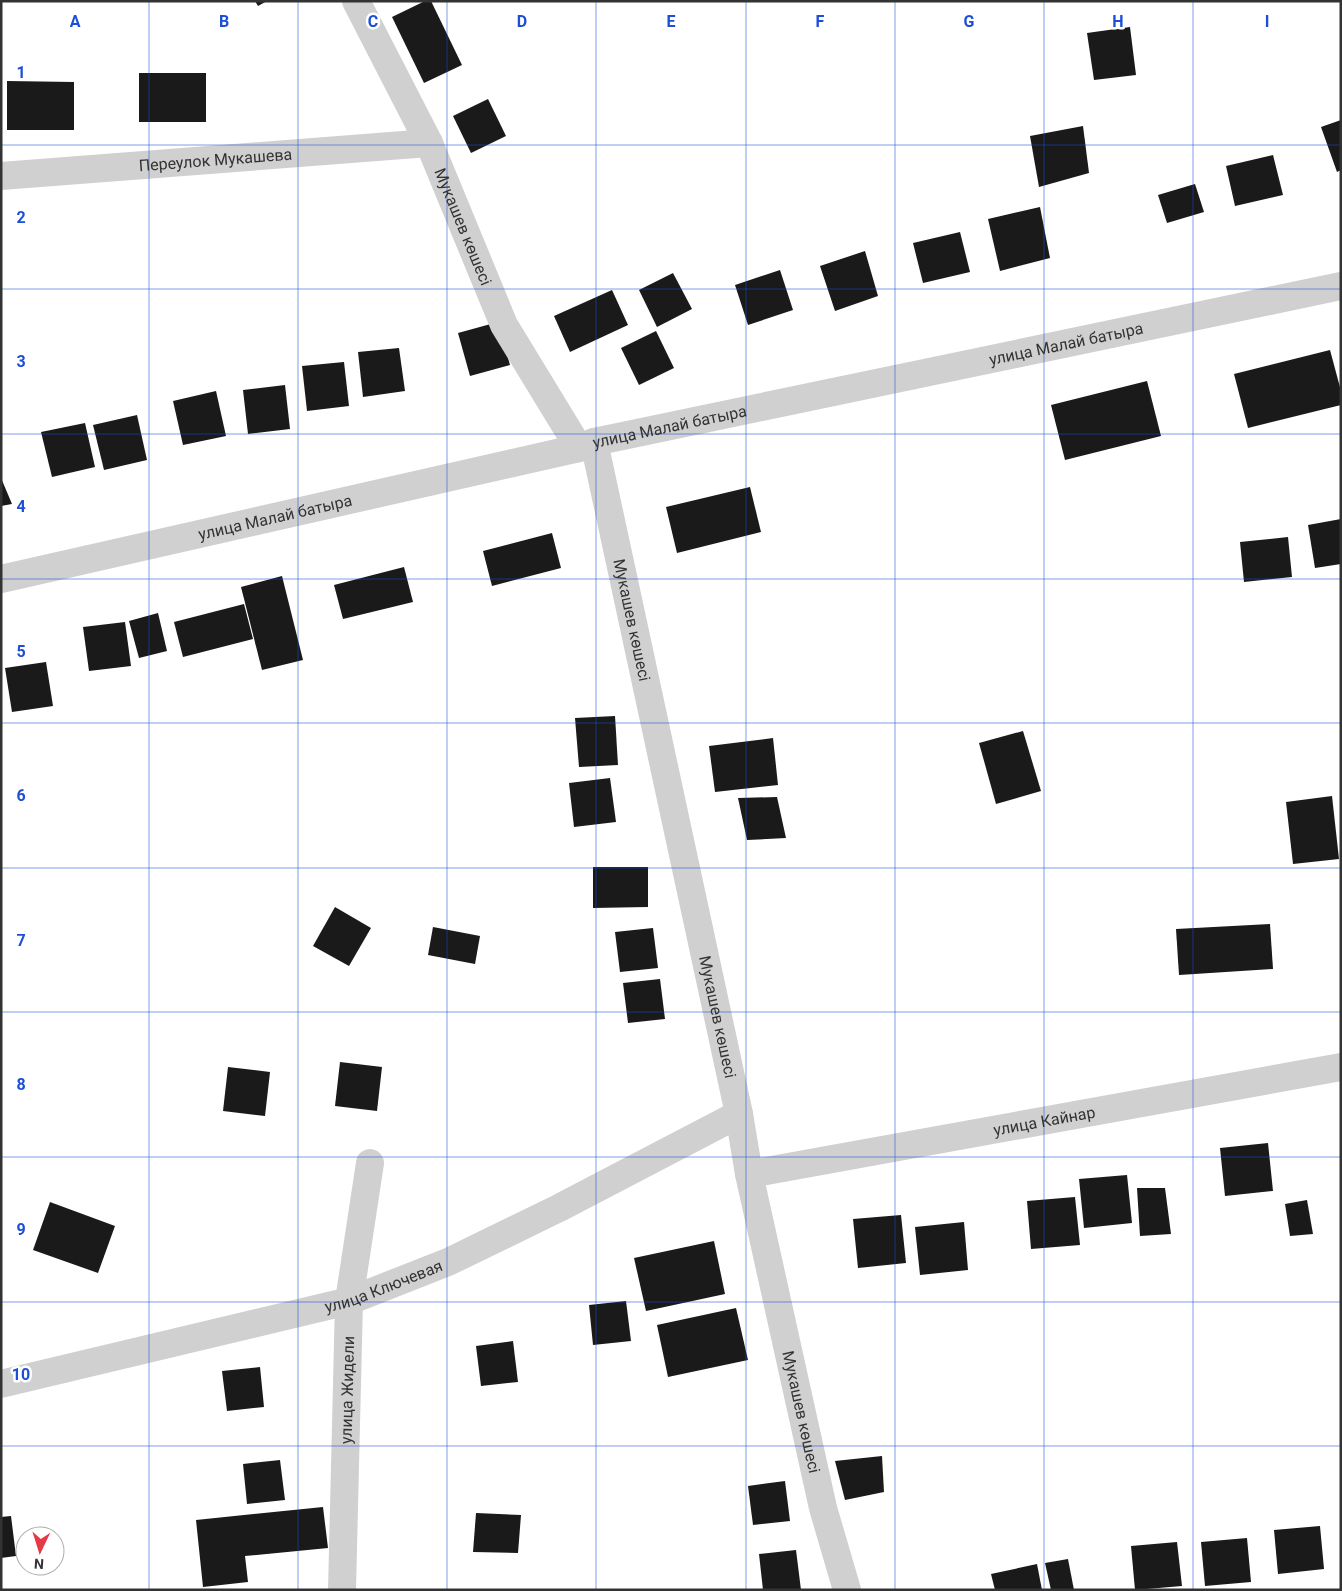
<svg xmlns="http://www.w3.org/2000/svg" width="1342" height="1591" font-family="Roboto,sans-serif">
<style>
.building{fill:#1a1a1a}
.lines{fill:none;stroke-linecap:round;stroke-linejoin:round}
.minor{stroke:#d0d0d0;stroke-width:28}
.grid{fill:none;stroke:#1d4ed8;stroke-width:1;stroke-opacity:0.55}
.labels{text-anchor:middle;stroke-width:5;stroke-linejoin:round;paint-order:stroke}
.street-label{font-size:16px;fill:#333;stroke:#fff}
.grid-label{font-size:16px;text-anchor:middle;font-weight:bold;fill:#1d4ed8;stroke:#fff;stroke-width:5;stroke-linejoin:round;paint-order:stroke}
</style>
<rect width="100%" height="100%" fill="#fff"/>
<!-- building -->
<g class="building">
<path d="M 255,1 L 267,1 L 258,6 Z"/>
<path d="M 425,1 L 431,1 L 462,65 L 424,83 L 392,17 Z"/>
<path d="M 1130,27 L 1136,75 L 1094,80 L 1087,33 Z"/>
<rect x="139" y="73" width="67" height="49"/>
<path d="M 7,81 L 74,82 L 74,130 L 7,130 Z"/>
<path d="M 488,99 L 506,136 L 471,153 L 453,116 Z"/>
<path d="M 1341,120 L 1341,170 L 1337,172 L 1321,127 Z"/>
<path d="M 1083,126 L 1089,173 L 1039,187 L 1030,136 Z"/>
<path d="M 1273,155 L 1283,195 L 1235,206 L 1226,166 Z"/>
<path d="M 1195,184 L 1204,212 L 1167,223 L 1158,195 Z"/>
<path d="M 1040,207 L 1050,258 L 1000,271 L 988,219 Z"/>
<path d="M 960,232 L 970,272 L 923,283 L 913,243 Z"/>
<path d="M 865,251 L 878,296 L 835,311 L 820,266 Z"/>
<path d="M 780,270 L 793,310 L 748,325 L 735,285 Z"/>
<path d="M 673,273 L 692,309 L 657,327 L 639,290 Z"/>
<path d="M 612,290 L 628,325 L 570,352 L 554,316 Z"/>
<path d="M 498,322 L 510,365 L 470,376 L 458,333 Z"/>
<path d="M 656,331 L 674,368 L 639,385 L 621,348 Z"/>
<path d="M 399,348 L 405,391 L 363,397 L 358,352 Z"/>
<path d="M 1330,350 L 1341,391 L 1341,405 L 1248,428 L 1234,374 Z"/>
<path d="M 344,362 L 349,406 L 307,411 L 302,366 Z"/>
<path d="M 1147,381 L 1161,436 L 1065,460 L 1051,405 Z"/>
<path d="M 285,385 L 290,429 L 248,434 L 243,390 Z"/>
<path d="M 216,391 L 226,436 L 183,445 L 173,401 Z"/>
<path d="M 137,415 L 147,460 L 104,470 L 93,425 Z"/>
<path d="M 85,423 L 95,467 L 52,477 L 41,432 Z"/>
<path d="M 1,478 L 12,504 L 1,506 Z"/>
<path d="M 750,487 L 761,532 L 677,553 L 666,507 Z"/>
<path d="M 1341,519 L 1341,564 L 1315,568 L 1308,525 Z"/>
<path d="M 552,533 L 561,568 L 492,586 L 483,551 Z"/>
<path d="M 1288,537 L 1292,577 L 1244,582 L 1240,542 Z"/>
<path d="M 404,567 L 413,602 L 343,619 L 334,585 Z"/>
<path d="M 282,576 L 303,660 L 262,670 L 241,587 Z"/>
<path d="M 244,604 L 253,639 L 183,657 L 174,622 Z"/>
<path d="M 158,613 L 167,651 L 139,658 L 129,621 Z"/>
<path d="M 125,622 L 131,666 L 89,671 L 83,627 Z"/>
<path d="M 46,662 L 53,706 L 12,712 L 5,668 Z"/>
<path d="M 615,716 L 618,765 L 579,767 L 575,718 Z"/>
<path d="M 1023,731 L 1041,791 L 996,804 L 979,743 Z"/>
<path d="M 773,738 L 778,785 L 715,792 L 709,746 Z"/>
<path d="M 610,778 L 616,822 L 574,827 L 569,783 Z"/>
<path d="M 1332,796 L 1339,859 L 1293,864 L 1286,802 Z"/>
<path d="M 777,797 L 786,838 L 747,840 L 738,798 Z"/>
<path d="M 593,867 L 648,867 L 648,907 L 593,908 Z"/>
<path d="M 335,907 L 371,928 L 349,966 L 313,946 Z"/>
<path d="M 1270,924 L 1273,969 L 1179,975 L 1176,929 Z"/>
<path d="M 433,927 L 480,936 L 475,964 L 428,955 Z"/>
<path d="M 653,928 L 658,968 L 620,972 L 615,932 Z"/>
<path d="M 660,979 L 665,1019 L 628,1023 L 623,983 Z"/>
<path d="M 340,1062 L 382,1067 L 377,1111 L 335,1106 Z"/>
<path d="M 228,1067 L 270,1072 L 265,1116 L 223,1111 Z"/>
<path d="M 1268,1143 L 1273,1191 L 1225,1196 L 1220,1148 Z"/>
<path d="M 1127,1175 L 1132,1223 L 1084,1228 L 1079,1179 Z"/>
<path d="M 1137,1188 L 1165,1188 L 1171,1234 L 1140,1236 Z"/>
<path d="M 1075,1197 L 1080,1245 L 1031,1249 L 1027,1201 Z"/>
<path d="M 1307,1200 L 1313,1234 L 1290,1236 L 1285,1204 Z"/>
<path d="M 50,1202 L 115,1226 L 98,1273 L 33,1250 Z"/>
<path d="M 901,1215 L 906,1263 L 858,1268 L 853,1219 Z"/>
<path d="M 964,1222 L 968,1270 L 920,1275 L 915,1227 Z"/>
<path d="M 714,1241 L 725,1294 L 646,1311 L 634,1258 Z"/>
<path d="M 626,1301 L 631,1341 L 593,1345 L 589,1305 Z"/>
<path d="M 736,1308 L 748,1360 L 668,1377 L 657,1325 Z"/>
<path d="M 513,1341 L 518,1382 L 481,1386 L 476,1346 Z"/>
<path d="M 260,1367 L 264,1407 L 227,1411 L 222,1371 Z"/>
<path d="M 882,1456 L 884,1492 L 845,1500 L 835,1461 Z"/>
<path d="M 280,1460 L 285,1500 L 247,1504 L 243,1464 Z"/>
<path d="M 785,1481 L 790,1521 L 753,1525 L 748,1486 Z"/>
<path d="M 323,1507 L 328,1548 L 245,1556 L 248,1582 L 203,1587 L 196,1520 Z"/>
<path d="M 476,1513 L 521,1515 L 518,1553 L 473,1552 Z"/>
<path d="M 11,1516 L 16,1556 L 1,1558 L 1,1517 Z"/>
<path d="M 1320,1526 L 1324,1569 L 1278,1574 L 1274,1530 Z"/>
<path d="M 1247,1538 L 1251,1582 L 1205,1586 L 1201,1542 Z"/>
<path d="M 1177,1542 L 1182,1586 L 1135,1590 L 1131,1546 Z"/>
<path d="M 796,1550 L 801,1590 L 763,1590 L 759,1554 Z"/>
<path d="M 1068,1559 L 1074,1590 L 1051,1590 L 1045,1563 Z"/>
<path d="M 1037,1564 L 1042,1590 L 995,1590 L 991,1574 Z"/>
</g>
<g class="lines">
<!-- minor -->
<g class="minor">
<path id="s1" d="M 356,1 L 429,143 L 504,325 L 579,448"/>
<path id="s2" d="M 1,176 L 429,143"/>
<path id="s3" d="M 594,442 L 739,1114 L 749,1174 L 823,1508 L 847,1590"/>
<path id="s4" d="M 1,579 L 579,448 L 594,442 L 1341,286"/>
<path id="s5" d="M 749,1174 L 1341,1067"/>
<path id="s6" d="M 1,1384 L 349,1301 L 448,1262 L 559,1208 L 739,1114"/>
<path id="s7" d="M 342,1590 L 349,1301 L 370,1163"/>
</g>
</g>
<!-- grid -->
<path class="grid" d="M 149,1 L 149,1590M 298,1 L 298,1590M 447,1 L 447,1590M 596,1 L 596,1590M 746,1 L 746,1590M 895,1 L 895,1590M 1044,1 L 1044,1590M 1193,1 L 1193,1590M 1,145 L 1341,145M 1,289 L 1341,289M 1,434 L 1341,434M 1,579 L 1341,579M 1,723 L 1341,723M 1,868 L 1341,868M 1,1012 L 1341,1012M 1,1157 L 1341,1157M 1,1302 L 1341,1302M 1,1446 L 1341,1446"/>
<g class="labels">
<!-- street labels -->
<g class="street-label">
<text dy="6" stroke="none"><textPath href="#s2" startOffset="215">Переулок Мукашева</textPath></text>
<text dy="6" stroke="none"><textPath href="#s1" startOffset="250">Мукашев көшесі</textPath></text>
<text dy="6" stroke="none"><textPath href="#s4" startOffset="1091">улица Малай батыра</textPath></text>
<text dy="6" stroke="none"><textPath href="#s4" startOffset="686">улица Малай батыра</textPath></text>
<text dy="6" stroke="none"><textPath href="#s4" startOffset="281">улица Малай батыра</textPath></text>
<text dy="6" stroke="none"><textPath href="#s3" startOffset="182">Мукашев көшесі</textPath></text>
<text dy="6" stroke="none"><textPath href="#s3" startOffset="588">Мукашев көшесі</textPath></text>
<text dy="6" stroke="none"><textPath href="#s5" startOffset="300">улица Кайнар</textPath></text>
<text dy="6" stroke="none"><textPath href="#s6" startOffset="395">улица Ключевая</textPath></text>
<text dy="6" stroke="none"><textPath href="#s7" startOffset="200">улица Жидели</textPath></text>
<text dy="6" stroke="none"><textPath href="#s3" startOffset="992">Мукашев көшесі</textPath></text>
</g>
</g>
<g class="grid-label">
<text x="75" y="27">A</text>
<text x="224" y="27">B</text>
<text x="373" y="27">C</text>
<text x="522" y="27">D</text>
<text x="671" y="27">E</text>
<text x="820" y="27">F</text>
<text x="969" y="27">G</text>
<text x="1118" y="27">H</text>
<text x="1267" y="27">I</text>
<text x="21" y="78">1</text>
<text x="21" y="223">2</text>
<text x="21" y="367">3</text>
<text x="21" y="512">4</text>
<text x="21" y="657">5</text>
<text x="21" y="801">6</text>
<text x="21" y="946">7</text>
<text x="21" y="1090">8</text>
<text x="21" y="1235">9</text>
<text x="21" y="1380">10</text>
</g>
<!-- border -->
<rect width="1342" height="1591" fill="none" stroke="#333333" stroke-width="5"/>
<!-- north arrow -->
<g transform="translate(40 1551) rotate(184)"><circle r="24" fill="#ffffff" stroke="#adadad"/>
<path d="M0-4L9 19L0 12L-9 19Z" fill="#e63946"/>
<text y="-8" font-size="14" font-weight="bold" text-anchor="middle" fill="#333333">N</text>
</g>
</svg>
